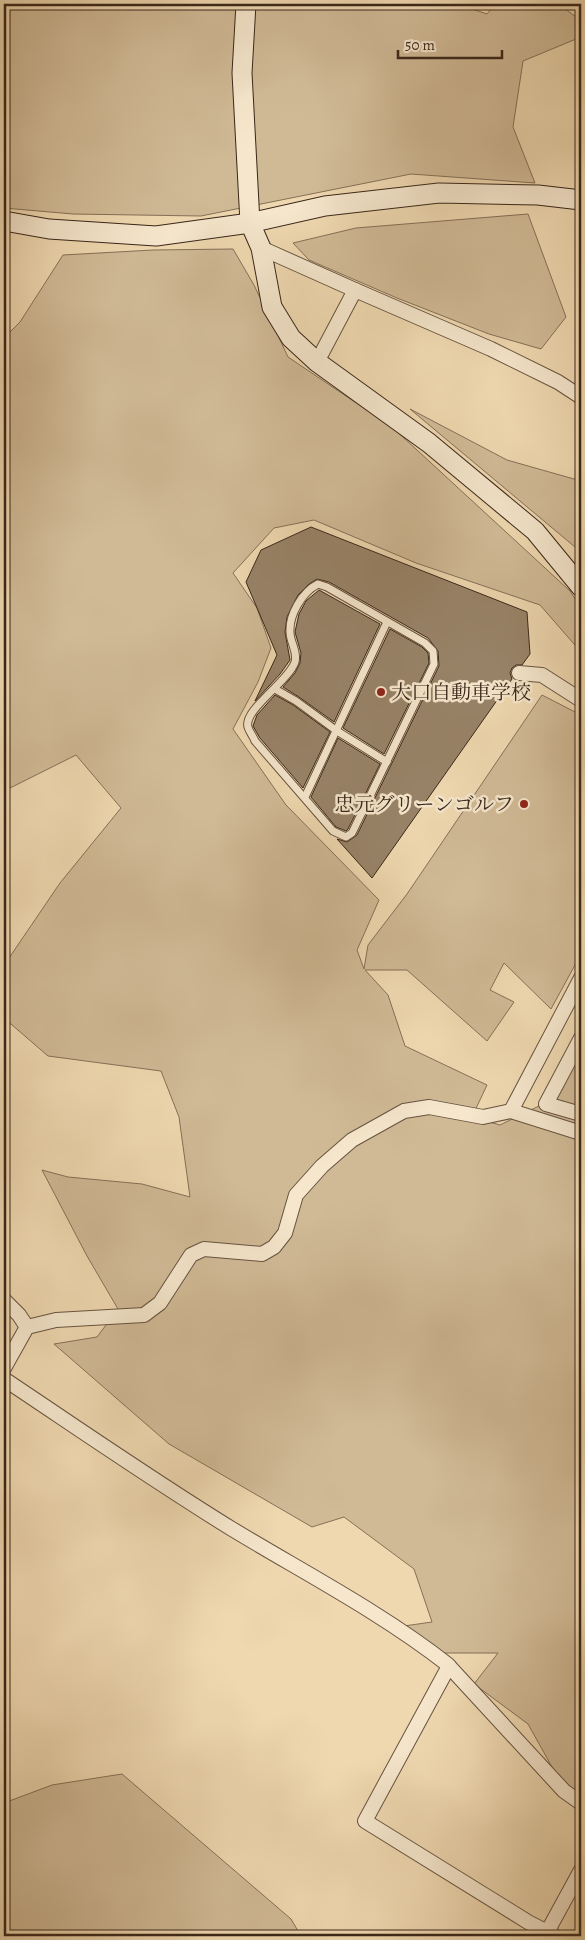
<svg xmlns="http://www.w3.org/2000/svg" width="585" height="1940" font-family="Alegreya,'Noto Serif JP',serif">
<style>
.green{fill:#d0ba96;stroke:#857058}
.building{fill:#988368;stroke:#3a271a}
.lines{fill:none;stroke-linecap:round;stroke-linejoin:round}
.lane-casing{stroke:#675340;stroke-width:9}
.street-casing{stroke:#675340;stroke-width:16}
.secondary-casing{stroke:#3a271a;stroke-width:21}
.lane{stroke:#f5e6cc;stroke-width:7}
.street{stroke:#f5e6cc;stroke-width:14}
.secondary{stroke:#f5e6cc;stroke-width:19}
.poi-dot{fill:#8f2418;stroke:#f5e6cc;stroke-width:2}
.labels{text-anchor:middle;stroke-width:5;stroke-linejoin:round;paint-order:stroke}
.poi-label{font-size:20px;fill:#3a271a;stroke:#f5e6cc;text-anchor:start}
</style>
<rect width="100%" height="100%" fill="#efd8b0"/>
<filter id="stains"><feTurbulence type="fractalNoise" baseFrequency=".004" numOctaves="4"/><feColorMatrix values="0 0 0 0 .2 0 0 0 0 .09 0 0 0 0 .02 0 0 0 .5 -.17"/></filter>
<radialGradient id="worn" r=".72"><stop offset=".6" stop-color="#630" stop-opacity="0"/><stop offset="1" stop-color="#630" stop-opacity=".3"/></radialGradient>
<!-- green -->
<g class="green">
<path d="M 4,4 L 458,4 L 487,14 L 495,4 L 559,4 L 581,21 L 581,37 L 523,61 L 513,127 L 535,183 L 411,174 L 201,216 L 73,214 L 4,208 Z"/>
<path d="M 528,214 L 566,317 L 541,349 L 489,334 L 397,298 L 309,260 L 293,243 L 356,228 Z"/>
<path d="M 233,249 L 254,285 L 288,357 L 392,427 L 570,591 L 581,608 L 581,652 L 540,605 L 416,563 L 314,520 L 274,528 L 233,573 L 257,608 L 271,648 L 258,682 L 233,729 L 286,805 L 379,900 L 357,950 L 364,969 L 368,945 L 407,894 L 542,695 L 581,715 L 581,954 L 551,1009 L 504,963 L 490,990 L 514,1002 L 487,1041 L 407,970 L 365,970 L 388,995 L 405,1046 L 487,1085 L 472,1117 L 500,1125 L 539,1106 L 581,1023 L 581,1819 L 528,1724 L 474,1684 L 498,1653 L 439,1653 L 397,1627 L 432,1622 L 414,1569 L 344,1517 L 312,1527 L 169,1444 L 54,1344 L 97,1337 L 118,1309 L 87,1256 L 42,1170 L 68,1177 L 142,1184 L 190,1197 L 179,1117 L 161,1071 L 48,1056 L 4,1018 L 4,975 L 7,961 L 60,883 L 121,808 L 76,755 L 4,791 L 4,338 L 20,322 L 63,255 L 153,250 Z"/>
<path d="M 410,409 L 507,460 L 581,481 L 581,552 Z"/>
<path d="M 122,1774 L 291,1919 L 301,1936 L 4,1936 L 4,1803 L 52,1785 Z"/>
</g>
<!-- building -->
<g class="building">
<path d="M 311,527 L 527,612 L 530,654 L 522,665 L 516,665 L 512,668 L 510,673 L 512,679 L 372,878 L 337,839 L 347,842 L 357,835 L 439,666 L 438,651 L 428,638 L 329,582 L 317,579 L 309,584 L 298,595 L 287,617 L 285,632 L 290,660 L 280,674 L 255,701 L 277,655 L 246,582 L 261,550 Z"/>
<path d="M 319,590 L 380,624 L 334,722 L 299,697 L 283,687 L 295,673 L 300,663 L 301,653 L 295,632 L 299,614 L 306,601 Z"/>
<path d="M 390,629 L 422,647 L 428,653 L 429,663 L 384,754 L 343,728 Z"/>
<path d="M 275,695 L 293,705 L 330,732 L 303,788 L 260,738 L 253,726 L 257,715 Z"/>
<path d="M 338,738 L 380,764 L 348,829 L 346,831 L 336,827 L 311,797 Z"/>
</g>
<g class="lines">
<!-- lane casing -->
<g class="lane-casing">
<g id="lane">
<path d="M 318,584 L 327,587 L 425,643 L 433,651 L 434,664 L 352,833 L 346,837 L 333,831 L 255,741 C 253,736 249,731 248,727 C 243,710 289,681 295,662 C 298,651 290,643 290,632 C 289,615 302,592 318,584 Z"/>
<path d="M 275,689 L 296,701 L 337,731 L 387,762"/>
<path d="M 305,797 L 387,622"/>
</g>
</g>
<!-- street casing -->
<g class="street-casing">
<g id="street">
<path d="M 261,248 L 355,290"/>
<path d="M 317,362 L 355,290 L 491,349 L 558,382 L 581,397"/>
<path d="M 519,673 L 542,675 L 581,700"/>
<path d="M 581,1038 L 546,1104 L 581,1114"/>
<path d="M 511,1111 L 581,978"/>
<path d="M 4,1300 L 19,1315 L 27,1327"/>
<path d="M 4,1368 L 27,1327 L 56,1320 L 144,1315 L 160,1303 L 191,1255 L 204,1249 L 262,1254 L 274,1247 L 285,1233 L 296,1195 L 322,1166 L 352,1140 L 404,1111 L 429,1107 L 483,1117 L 511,1111 L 581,1133"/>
<path d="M 4,1379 C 79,1429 154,1481 232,1529 C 303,1572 382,1613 447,1664 L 564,1791 L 581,1803"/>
<path d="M 449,1666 L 365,1821 L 528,1922 L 555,1936"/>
<path d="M 545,1936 L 581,1870"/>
</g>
</g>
<!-- secondary casing -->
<g class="secondary-casing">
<g id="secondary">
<path d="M 246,4 L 242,73 L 250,223 L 261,248 L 272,307 L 291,338 L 317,362 L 429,443 L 535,531 L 581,587"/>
<path d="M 4,221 L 49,229 L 156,236 L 250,223 L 325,206 L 439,193 L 538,195 L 581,200"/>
</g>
</g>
<!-- lane -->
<use href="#lane" class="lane"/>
<!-- street -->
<use href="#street" class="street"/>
<!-- secondary -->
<use href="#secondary" class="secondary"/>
</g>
<!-- markers -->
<g class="poi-dot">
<circle cx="381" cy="692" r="5"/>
<circle cx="524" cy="804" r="5"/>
</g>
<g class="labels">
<!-- poi labels -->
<g class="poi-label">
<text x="391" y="699">大口自動車学校</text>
<text x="514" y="811" text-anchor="end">忠元グリーンゴルフ</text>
</g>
</g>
<!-- margin -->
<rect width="585" height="1940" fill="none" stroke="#efd8b0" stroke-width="20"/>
<rect x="5" y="5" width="575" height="1930" fill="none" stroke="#3a271a" stroke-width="2.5"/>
<rect x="10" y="10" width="565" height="1920" fill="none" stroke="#3a271a"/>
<!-- scale -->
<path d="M398 50v8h104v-8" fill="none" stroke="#3a271a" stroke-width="2.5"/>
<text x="405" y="50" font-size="15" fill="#3a271a" stroke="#f5e6cc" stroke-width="4" paint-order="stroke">50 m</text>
<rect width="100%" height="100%" filter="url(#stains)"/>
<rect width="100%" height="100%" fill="url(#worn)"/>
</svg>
